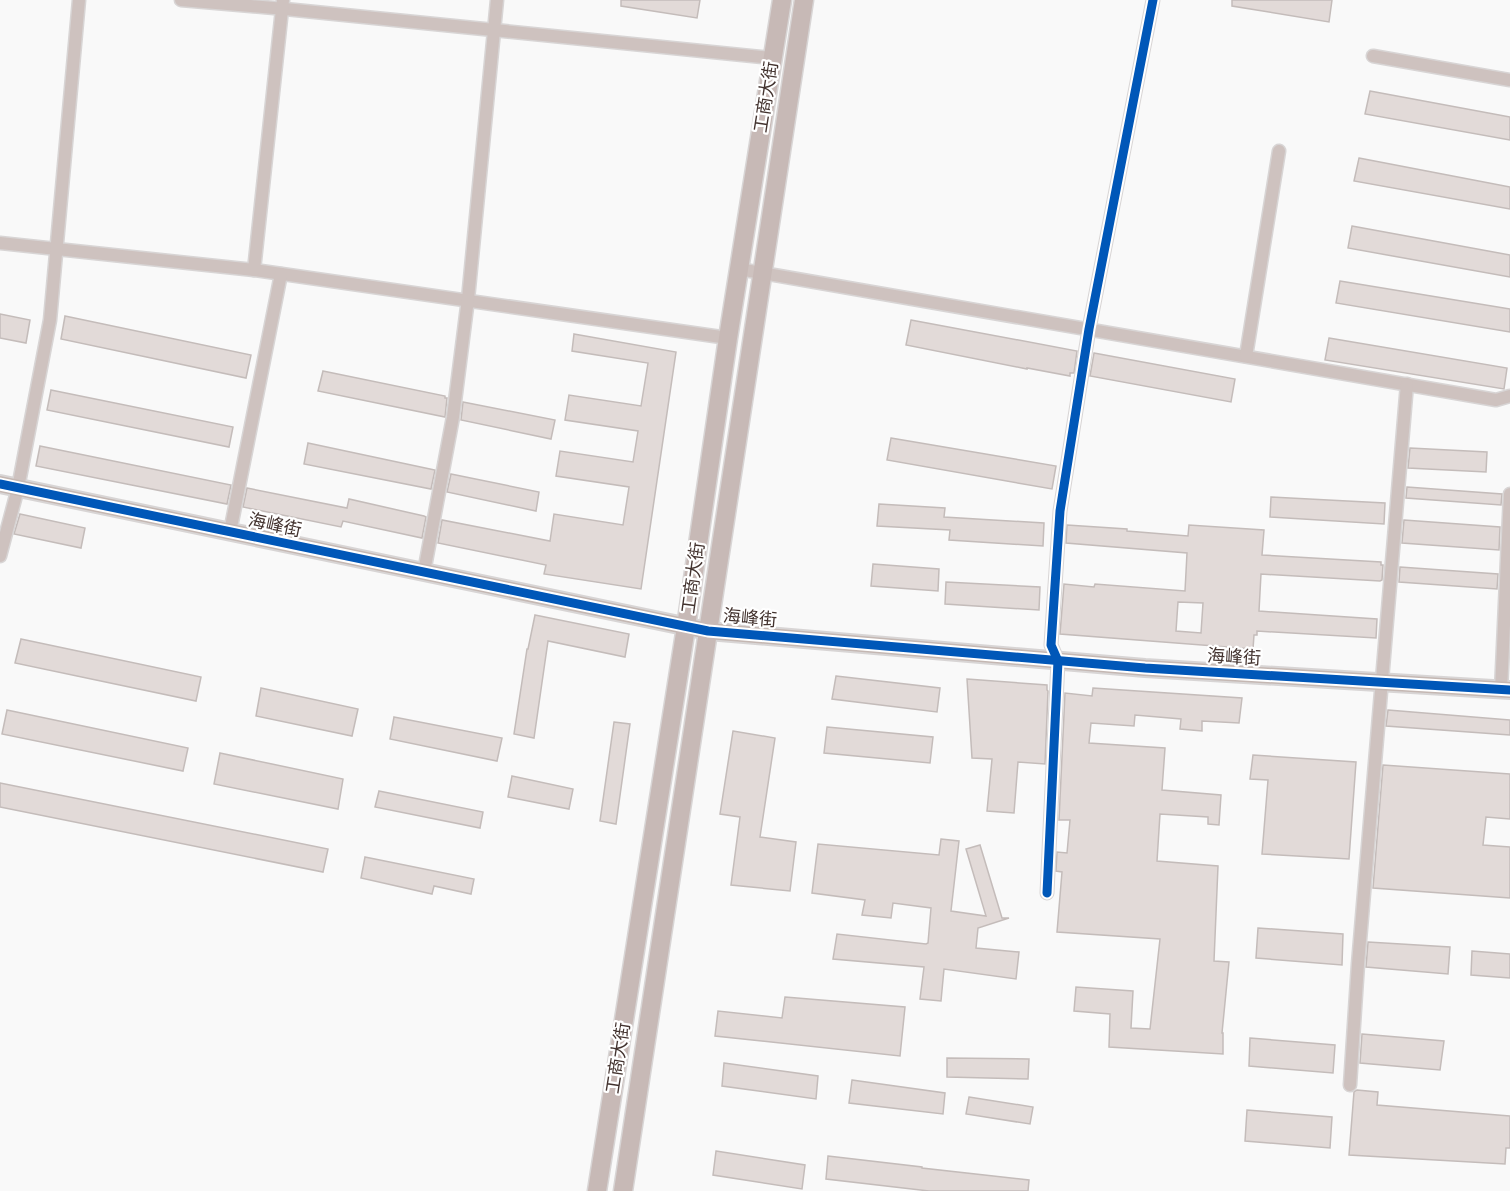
<svg xmlns="http://www.w3.org/2000/svg" width="1510" height="1191" font-family="Mulish,'Noto Sans SC',sans-serif">
<style>
.building{fill:#e2dad8;stroke:#c4bcba;stroke-width:1.5;fill-rule:evenodd}
.lines{fill:none;stroke-linecap:round;stroke-linejoin:round}
.street-casing{stroke:#d8d5d5;stroke-width:15}
.secondary-casing{stroke:#d8d5d5;stroke-width:20}
.primary-casing{stroke:#d8d5d5;stroke-width:21}
.street{stroke:#cec2bf;stroke-width:12}
.secondary{stroke:#c4b7b2;stroke-width:16}
.primary{stroke:#c7b9b6;stroke-width:18}
.cycleway-casing{stroke:#fff;stroke-width:13}
.cycleway{stroke:#0057b8;stroke-width:9}
.labels{text-anchor:middle;stroke-width:4.5;stroke-linejoin:round;paint-order:stroke}
.street-label{font-size:18px;fill:#43332f;stroke:#fff}
</style>
<rect width="100%" height="100%" fill="#f9f9f9"/>
<!-- building -->
<g class="building">
<path d="M 621,0 L 700,0 L 697,18 L 621,6 Z"/>
<path d="M 1232,0 L 1332,0 L 1329,22 L 1232,6 Z"/>
<path d="M 1370,91 L 1510,117 L 1510,140 L 1365,114 Z"/>
<path d="M 1359,158 L 1510,187 L 1510,209 L 1354,181 Z"/>
<path d="M 1352,226 L 1510,255 L 1510,277 L 1348,248 Z"/>
<path d="M 1340,281 L 1510,309 L 1510,332 L 1336,303 Z"/>
<path d="M 0,314 L 30,320 L 26,343 L 0,338 Z"/>
<path d="M 65,316 L 251,355 L 246,378 L 61,339 Z"/>
<path d="M 911,320 L 1077,351 L 1074,373 L 1070,373 L 1070,376 L 1027,368 L 1027,369 L 906,345 Z"/>
<path d="M 574,334 L 676,352 L 641,589 L 544,574 L 546,565 L 438,543 L 442,520 L 550,541 L 554,514 L 623,525 L 629,487 L 556,476 L 560,451 L 633,462 L 638,431 L 565,420 L 569,395 L 641,406 L 648,363 L 572,351 Z"/>
<path d="M 1329,338 L 1507,368 L 1504,389 L 1325,360 Z"/>
<path d="M 1094,353 L 1235,379 L 1231,402 L 1090,376 Z"/>
<path d="M 323,371 L 445,396 L 445,398 L 447,398 L 445,417 L 318,391 Z"/>
<path d="M 51,390 L 233,427 L 229,447 L 47,410 Z"/>
<path d="M 463,402 L 555,420 L 551,439 L 461,420 Z"/>
<path d="M 891,438 L 1056,466 L 1052,489 L 887,460 Z"/>
<path d="M 308,443 L 430,469 L 435,470 L 431,489 L 304,464 Z"/>
<path d="M 40,446 L 231,485 L 227,504 L 36,466 Z"/>
<path d="M 1410,448 L 1487,452 L 1486,472 L 1408,468 Z"/>
<path d="M 451,474 L 539,492 L 536,511 L 447,492 Z"/>
<path d="M 1407,487 L 1502,494 L 1501,505 L 1406,498 Z"/>
<path d="M 247,488 L 347,508 L 349,499 L 424,516 L 426,517 L 422,538 L 343,521 L 341,527 L 243,507 Z"/>
<path d="M 1271,497 L 1385,503 L 1384,524 L 1270,517 Z"/>
<path d="M 879,504 L 945,508 L 944,517 L 1044,523 L 1043,546 L 949,540 L 950,530 L 877,526 Z"/>
<path d="M 20,514 L 85,528 L 81,548 L 14,534 Z"/>
<path d="M 1404,520 L 1500,527 L 1499,550 L 1402,543 Z"/>
<path d="M 1067,525 L 1127,529 L 1127,531 L 1188,536 L 1189,525 L 1264,530 L 1262,555 L 1381,562 L 1381,565 L 1383,565 L 1382,580 L 1380,581 L 1261,574 L 1259,611 L 1377,619 L 1376,638 L 1257,631 L 1257,635 L 1254,635 L 1253,649 L 1060,634 L 1064,584 L 1094,587 L 1095,584 L 1185,591 L 1187,553 L 1066,543 ZM 1178,602 L 1203,603 L 1201,633 L 1176,631 Z"/>
<path d="M 873,564 L 939,569 L 938,591 L 871,586 Z"/>
<path d="M 1400,567 L 1498,574 L 1497,589 L 1399,582 Z"/>
<path d="M 946,582 L 1040,587 L 1039,610 L 945,604 Z"/>
<path d="M 535,615 L 629,634 L 625,657 L 548,641 L 534,738 L 514,734 L 527,649 L 528,649 Z"/>
<path d="M 21,639 L 201,677 L 196,701 L 15,663 Z"/>
<path d="M 836,676 L 940,688 L 937,712 L 832,699 Z"/>
<path d="M 967,679 L 1047,685 L 1047,690 L 1048,691 L 1045,764 L 1018,762 L 1014,813 L 987,811 L 992,759 L 972,758 Z"/>
<path d="M 261,688 L 358,709 L 352,736 L 256,716 Z"/>
<path d="M 1093,688 L 1242,698 L 1239,723 L 1202,721 L 1202,731 L 1180,729 L 1181,719 L 1135,715 L 1134,726 L 1091,723 L 1089,743 L 1165,748 L 1162,790 L 1221,795 L 1219,825 L 1208,824 L 1208,817 L 1160,814 L 1157,861 L 1218,866 L 1214,961 L 1229,962 L 1222,1033 L 1223,1033 L 1223,1054 L 1109,1047 L 1110,1014 L 1074,1011 L 1076,987 L 1133,991 L 1131,1028 L 1150,1029 L 1160,939 L 1057,932 L 1062,872 L 1056,871 L 1057,852 L 1067,853 L 1070,820 L 1059,820 L 1065,693 L 1092,696 Z"/>
<path d="M 7,710 L 188,748 L 183,771 L 2,734 Z"/>
<path d="M 1388,710 L 1510,720 L 1510,735 L 1386,726 Z"/>
<path d="M 394,717 L 502,738 L 497,761 L 390,739 Z"/>
<path d="M 614,722 L 630,724 L 616,824 L 600,821 Z"/>
<path d="M 827,727 L 933,737 L 930,763 L 824,753 Z"/>
<path d="M 733,731 L 775,738 L 760,837 L 796,842 L 790,891 L 731,885 L 740,817 L 720,814 Z"/>
<path d="M 220,753 L 343,779 L 338,809 L 214,784 Z"/>
<path d="M 1253,755 L 1356,762 L 1349,859 L 1262,854 L 1268,780 L 1250,779 Z"/>
<path d="M 1383,765 L 1510,774 L 1510,819 L 1486,817 L 1483,845 L 1510,847 L 1510,898 L 1373,888 Z"/>
<path d="M 512,776 L 573,789 L 569,809 L 508,797 Z"/>
<path d="M 0,783 L 328,849 L 323,872 L 0,807 Z"/>
<path d="M 379,791 L 483,812 L 480,828 L 375,807 Z"/>
<path d="M 941,839 L 959,841 L 951,911 L 986,916 L 966,849 L 980,845 L 1002,918 L 1009,918 L 978,928 L 976,948 L 1019,952 L 1016,979 L 944,969 L 941,1001 L 920,999 L 924,967 L 833,959 L 837,934 L 926,944 L 928,943 L 931,908 L 893,903 L 891,918 L 862,915 L 865,900 L 812,893 L 818,844 L 939,855 Z"/>
<path d="M 365,857 L 474,879 L 471,894 L 434,886 L 432,894 L 361,878 Z"/>
<path d="M 1258,928 L 1343,934 L 1342,965 L 1256,958 Z"/>
<path d="M 1368,942 L 1450,947 L 1448,974 L 1366,967 Z"/>
<path d="M 1472,951 L 1510,954 L 1510,978 L 1471,975 Z"/>
<path d="M 785,997 L 905,1007 L 900,1056 L 715,1036 L 718,1011 L 782,1018 Z"/>
<path d="M 1362,1034 L 1444,1041 L 1440,1070 L 1360,1063 Z"/>
<path d="M 1250,1038 L 1335,1045 L 1333,1073 L 1249,1066 Z"/>
<path d="M 947,1058 L 1029,1059 L 1028,1079 L 947,1077 Z"/>
<path d="M 724,1063 L 818,1076 L 816,1099 L 722,1086 Z"/>
<path d="M 852,1080 L 945,1093 L 943,1114 L 849,1103 Z"/>
<path d="M 1357,1090 L 1378,1092 L 1377,1105 L 1510,1116 L 1510,1148 L 1506,1148 L 1505,1164 L 1349,1155 L 1354,1092 Z"/>
<path d="M 969,1097 L 1033,1107 L 1030,1124 L 966,1114 Z"/>
<path d="M 1247,1110 L 1332,1117 L 1330,1148 L 1245,1141 Z"/>
<path d="M 716,1151 L 805,1165 L 802,1189 L 713,1175 Z"/>
<path d="M 828,1156 L 922,1167 L 922,1168 L 1029,1180 L 1028,1191 L 929,1191 L 826,1179 Z"/>
</g>
<g class="lines">
<!-- street casing -->
<g class="street-casing">
<g id="street">
<path d="M 181,0 L 285,9 L 772,58"/>
<path d="M 1373,56 L 1510,80"/>
<path d="M 0,243 L 254,270 L 728,338"/>
<path d="M 739,269 L 1496,400 L 1510,396"/>
<path d="M 254,270 L 283,0"/>
<path d="M 1246,356 L 1279,151"/>
<path d="M 230,532 L 281,274"/>
<path d="M 0,556 L 18,488 L 50,320 L 79,0"/>
<path d="M 424,572 L 453,417 L 468,299 L 497,0"/>
<path d="M 1501,690 L 1510,494"/>
<path d="M 1047,893 L 1058,661 L 1051,645 L 1060,511 L 1089,329 L 1153,0"/>
<path d="M 1350,1085 L 1358,964 L 1407,384"/>
</g>
</g>
<!-- secondary casing -->
<g class="secondary-casing">
<path id="secondary" d="M 0,484 L 708,631 L 1145,668 L 1510,690"/>
</g>
<!-- primary casing -->
<g class="primary-casing">
<g id="primary">
<path d="M 597,1191 L 686,627 L 728,338 L 782,0"/>
<path d="M 623,1191 L 804,0"/>
</g>
</g>
<!-- street -->
<use href="#street" class="street"/>
<!-- secondary -->
<use href="#secondary" class="secondary"/>
<!-- primary -->
<use href="#primary" class="primary"/>
<!-- cycleway casing -->
<g class="cycleway-casing">
<g id="cycleway">
<path d="M 0,484 L 708,631 L 1145,668 L 1510,690"/>
<path d="M 1047,893 L 1058,661 L 1051,645 L 1060,511 L 1089,329 L 1153,0"/>
</g>
</g>
<!-- cycleway -->
<use href="#cycleway" class="cycleway"/>
</g>
<g class="labels">
<!-- street labels -->
<g class="street-label">
<text transform="translate(766 97) rotate(-81)" y="6">工商大街</text>
<text transform="translate(275 525) rotate(12)" y="6">海峰街</text>
<text transform="translate(693 578) rotate(-82)" y="6">工商大街</text>
<text transform="translate(750 618) rotate(5)" y="6">海峰街</text>
<text transform="translate(1234 657) rotate(3)" y="6">海峰街</text>
<text transform="translate(618 1058) rotate(-81)" y="6">工商大街</text>
</g>
</g>
</svg>
